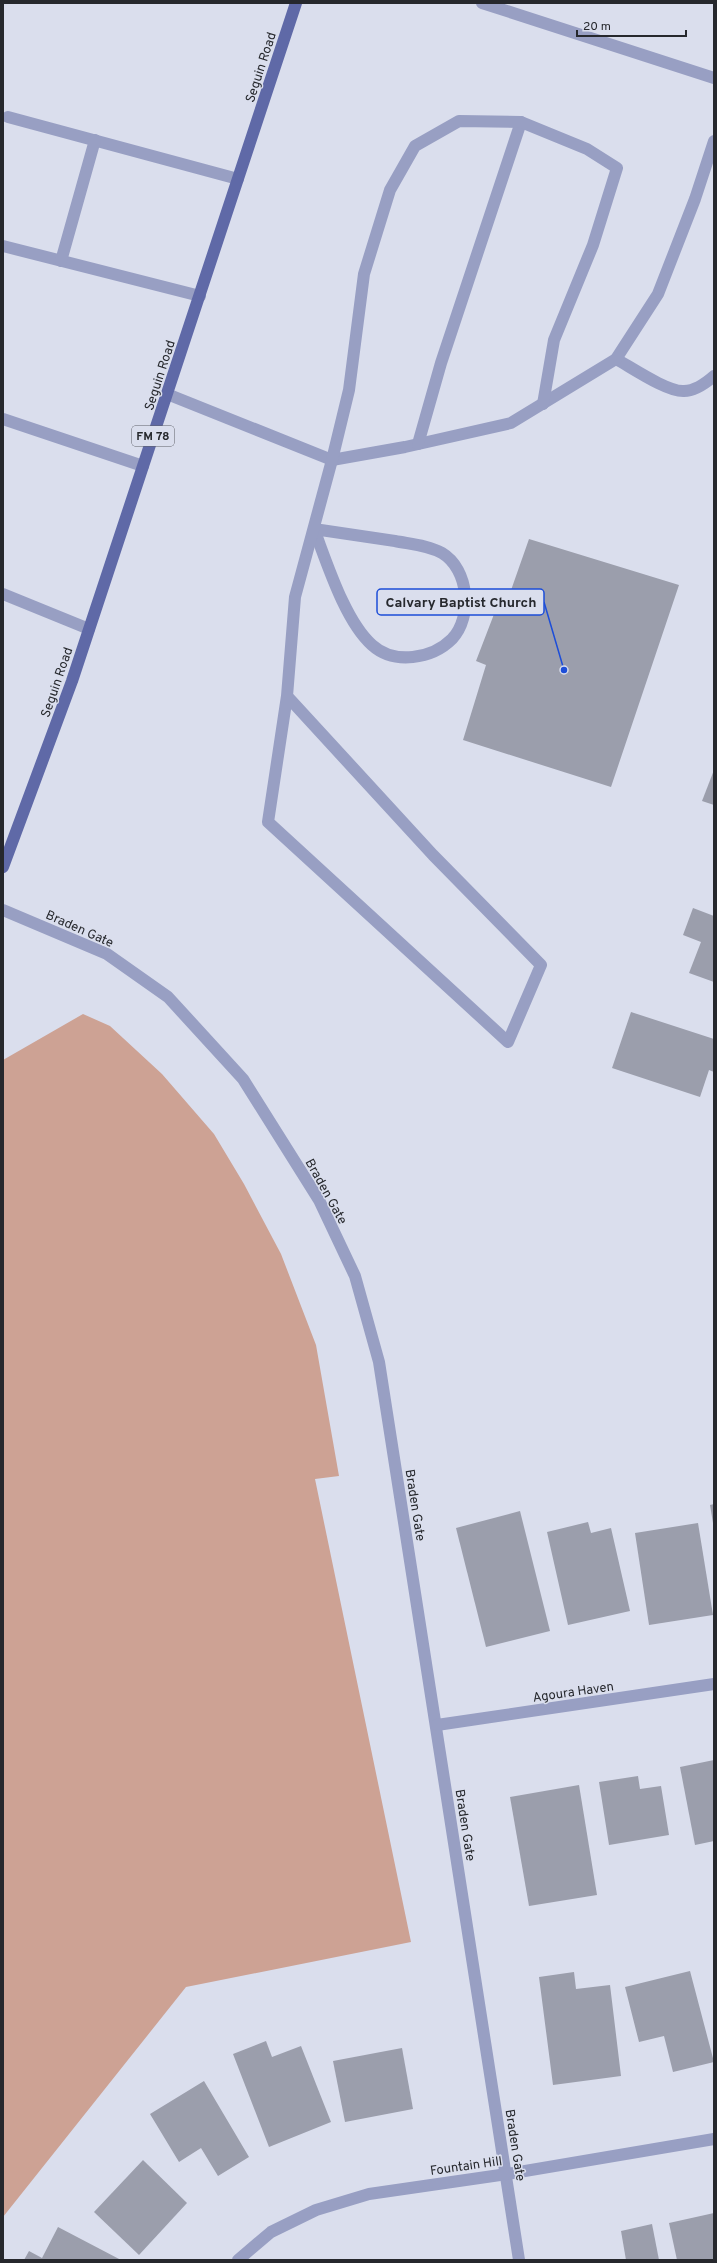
<svg xmlns="http://www.w3.org/2000/svg" width="717" height="2263" font-family="Overpass,sans-serif">
<style>
.forest{fill:#cda294}
.building{fill:#9b9eac}
.lines{fill:none;stroke-linecap:round;stroke-linejoin:round}
.lane{stroke:#989fc3;stroke-width:12}
.street{stroke:#989fc3;stroke-width:12}
.primary{stroke:#5f69a7;stroke-width:12}
.labels{text-anchor:middle;stroke-width:3;stroke-linejoin:round;paint-order:stroke}
.shield{fill:#dadeed;stroke:#5c5f67;stroke-width:1}
.shield-label{font-size:12px;font-weight:bold;fill:#26282d}
.street-label{font-size:13px;fill:#26282d;stroke:#dadeed}
.leader{fill:none;stroke:#1d4ed8;stroke-width:1.5}
.callout-dot{fill:#1d4ed8;stroke:#dadeed;stroke-width:1.5}
.callout{fill:#dadeed;stroke:#1d4ed8;stroke-width:1.5}
.callout-label{font-size:14px;text-anchor:middle;font-weight:bold;fill:#26282d}
</style>
<rect width="100%" height="100%" fill="#dadeed"/>
<!-- forest -->
<path class="forest" d="M 83,1014 L 110,1026 L 162,1074 L 214,1134 L 244,1184 L 281,1254 L 316,1345 L 339,1476 L 315,1479 L 411,1942 L 186,1987 L 3,2217 L 3,1060 Z"/>
<!-- building -->
<g class="building">
<path d="M 529,539 L 679,585 L 611,787 L 463,740 L 486,665 L 476,661 L 496,609 L 504,610 Z"/>
<path d="M 714,770 L 714,805 L 702,801 Z"/>
<path d="M 693,908 L 714,916 L 714,982 L 689,973 L 701,942 L 683,935 Z"/>
<path d="M 631,1012 L 714,1039 L 714,1072 L 709,1070 L 700,1097 L 612,1068 Z"/>
<path d="M 714,1504 L 714,1523 L 713,1523 L 710,1505 Z"/>
<path d="M 520,1511 L 550,1631 L 486,1647 L 456,1528 Z"/>
<path d="M 588,1522 L 591,1533 L 611,1528 L 630,1611 L 568,1625 L 547,1532 Z"/>
<path d="M 698,1523 L 713,1615 L 649,1625 L 635,1533 Z"/>
<path d="M 714,1760 L 714,1841 L 695,1845 L 680,1767 Z"/>
<path d="M 638,1776 L 640,1789 L 661,1786 L 669,1835 L 609,1845 L 599,1782 Z"/>
<path d="M 579,1785 L 597,1895 L 529,1906 L 510,1797 Z"/>
<path d="M 690,1971 L 714,2062 L 673,2072 L 664,2036 L 639,2042 L 625,1987 Z"/>
<path d="M 574,1972 L 576,1989 L 610,1985 L 621,2076 L 553,2085 L 539,1977 Z"/>
<path d="M 266,2041 L 272,2057 L 301,2046 L 331,2122 L 269,2147 L 233,2054 Z"/>
<path d="M 402,2048 L 413,2109 L 345,2122 L 333,2061 Z"/>
<path d="M 204,2081 L 249,2157 L 218,2176 L 201,2148 L 179,2162 L 150,2114 Z"/>
<path d="M 143,2160 L 187,2203 L 139,2255 L 94,2212 Z"/>
<path d="M 714,2213 L 714,2260 L 677,2260 L 669,2223 Z"/>
<path d="M 652,2224 L 659,2260 L 626,2260 L 621,2231 Z"/>
<path d="M 58,2227 L 121,2260 L 24,2260 L 29,2251 L 42,2258 Z"/>
</g>
<g class="lines">
<!-- lane -->
<g class="lane">
<path d="M 8,117 L 238,179"/>
<path d="M 3,246 L 200,296"/>
<path d="M 61,261 L 95,140"/>
<path d="M 616,359 C 631,367 667,392 684,391 C 695,391 706,383 714,376"/>
<path d="M 167,394 L 332,460 L 405,447 L 511,423 L 616,359 L 658,294 L 695,199 L 714,141"/>
<path d="M 3,419 L 143,466"/>
<path d="M 418,444 L 441,363 L 521,122"/>
<path d="M 314,529 C 341,533 368,537 395,541 C 410,544 428,545 442,553 C 469,569 473,617 452,639 C 432,659 394,665 372,645 C 345,621 327,563 314,529 Z"/>
<path d="M 3,594 L 89,629"/>
<path d="M 287,696 L 433,855 L 541,965 L 508,1042 L 268,822 L 287,696 L 295,597 L 332,460 L 349,390 L 364,274 L 390,190 L 415,146 L 459,121 L 521,122 L 587,149 L 617,168 L 593,245 L 554,340 L 543,404"/>
</g>
<!-- street -->
<g class="street">
<path d="M 482,3 L 714,78"/>
<path d="M 3,910 L 107,954 L 168,997 L 243,1079 L 319,1200 L 355,1276 L 379,1362 L 519,2260"/>
<path d="M 437,1725 L 714,1684"/>
<path d="M 238,2260 L 271,2232 L 316,2210 L 369,2194 L 507,2174 L 714,2139"/>
</g>
<!-- primary -->
<path class="primary" d="M 3,867 L 72,681 L 296,3"/>
</g>
<g class="labels">
<!-- shield labels -->
<rect class="shield" x="132" y="426" width="42" height="20" rx="3"/>
<g class="shield-label">
<text x="153" y="440">FM 78</text>
</g>
<!-- street labels -->
<g class="street-label">
<text transform="translate(260 67) rotate(-72)" y="5">Seguin Road</text>
<text transform="translate(159 375) rotate(-72)" y="5">Seguin Road</text>
<text transform="translate(56 682) rotate(-71)" y="5">Seguin Road</text>
<text transform="translate(80 928) rotate(24)" y="5">Braden Gate</text>
<text transform="translate(327 1191) rotate(61)" y="5">Braden Gate</text>
<text transform="translate(416 1505) rotate(81)" y="5">Braden Gate</text>
<text transform="translate(573 1691) rotate(-8)" y="5">Agoura Haven</text>
<text transform="translate(466 1825) rotate(81)" y="5">Braden Gate</text>
<text transform="translate(516 2145) rotate(81)" y="5">Braden Gate</text>
<text transform="translate(466 2165) rotate(-8)" y="5">Fountain Hill</text>
</g>
</g>
<!-- callouts -->
<path class="leader" d="M564 670L544 602"/>
<circle class="callout-dot" cx="564" cy="670" r="4"/>
<rect class="callout" x="377" y="589" width="167" height="26" rx="4"/>
<g class="callout-label">
<text x="461" y="607">Calvary Baptist Church</text>
</g>
<!-- border -->
<rect width="717" height="2263" fill="none" stroke="#26282d" stroke-width="8"/>
<!-- scale -->
<path d="M577 30v6h109v-6" fill="none" stroke="#26282d" stroke-width="2"/>
<text x="583" y="30" font-size="12" fill="#26282d" stroke="#dadeed" stroke-width="3" paint-order="stroke">20 m</text>
</svg>
